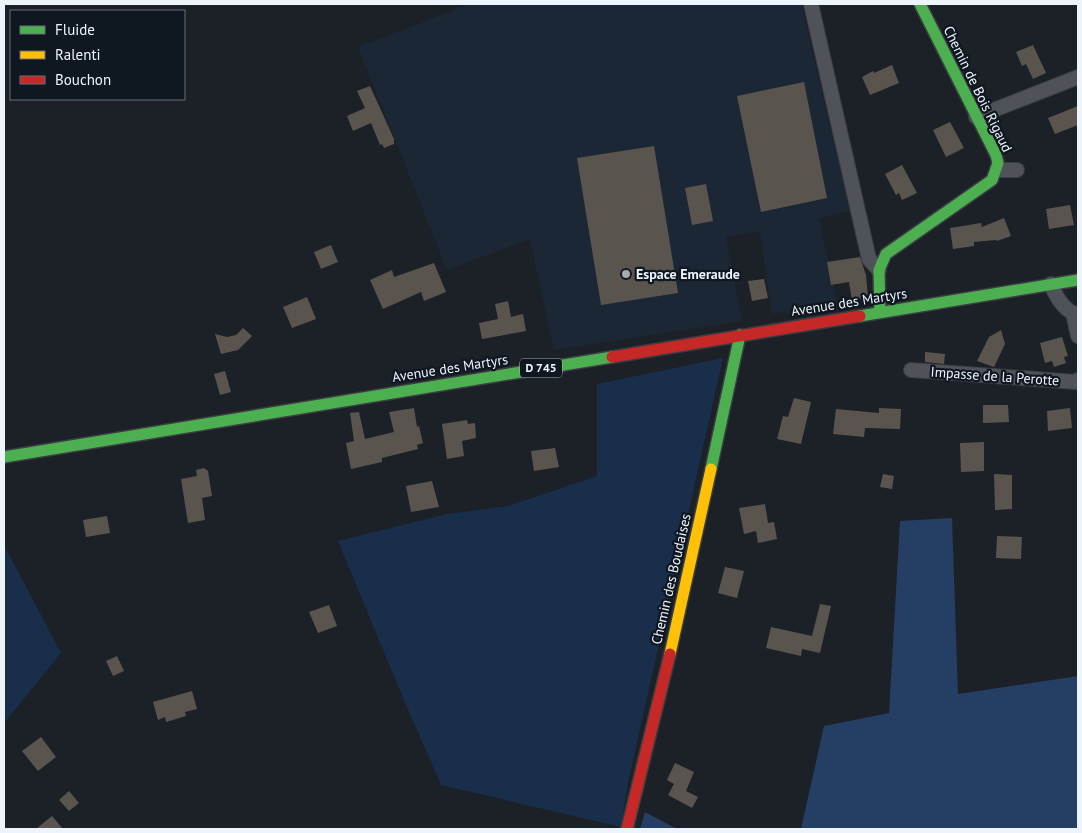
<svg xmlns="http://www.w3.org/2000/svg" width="1082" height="833" font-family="'PT Sans',sans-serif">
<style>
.built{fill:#1c2736}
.green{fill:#182e4a}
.forest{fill:#243f63}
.building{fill:#59554e}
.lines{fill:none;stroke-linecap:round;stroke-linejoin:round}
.street-casing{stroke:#3a3d42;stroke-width:16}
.fast-casing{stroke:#3a3d42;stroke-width:14}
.slow-casing{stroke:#3a3d42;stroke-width:14}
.jam-casing{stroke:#3a3d42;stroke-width:14}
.street{stroke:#4f5359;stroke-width:14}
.fast{stroke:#4caf50;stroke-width:11}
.slow{stroke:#ffc107;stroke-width:11}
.jam{stroke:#c62828;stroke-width:11}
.poi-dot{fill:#a4aab1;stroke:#0f1721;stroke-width:2}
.labels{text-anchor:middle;stroke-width:4.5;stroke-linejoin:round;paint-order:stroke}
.shield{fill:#0f1721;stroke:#abb2ba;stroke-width:1}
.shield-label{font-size:12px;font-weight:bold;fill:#eef4fc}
.street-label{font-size:14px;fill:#eef4fc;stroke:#0f1721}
.poi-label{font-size:14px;font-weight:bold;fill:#eef4fc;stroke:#0f1721;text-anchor:start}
</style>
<rect width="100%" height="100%" fill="#1c2127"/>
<!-- built -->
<path class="built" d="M 470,4 L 801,4 L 850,211 L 819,218 L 837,303 L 772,314 L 760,231 L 726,237 L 742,321 L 554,350 L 530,239 L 447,270 L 358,47 Z"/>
<!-- green -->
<g class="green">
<path d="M 723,358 L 628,783 L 621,827 L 441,785 L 403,698 L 338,541 L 447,514 L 508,506 L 597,476 L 597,384 Z"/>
<path d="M 4,545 L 61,653 L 4,723 Z"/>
</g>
<!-- forest -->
<g class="forest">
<path d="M 952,518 L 958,694 L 1078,676 L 1078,829 L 801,829 L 824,726 L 889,713 L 900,521 Z"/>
<path d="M 645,812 L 677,829 L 640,829 Z"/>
</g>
<!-- building -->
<g class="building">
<path d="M 1033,45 L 1046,73 L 1033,79 L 1026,64 L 1022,66 L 1016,52 Z"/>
<path d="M 892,65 L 899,83 L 870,95 L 862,77 L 873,71 L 874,73 Z"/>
<path d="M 804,82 L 827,198 L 761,212 L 737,96 Z"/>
<path d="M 370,86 L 394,139 L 394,144 L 384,148 L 382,144 L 380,145 L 371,123 L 353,131 L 347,116 L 365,108 L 357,91 Z"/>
<path d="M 1078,106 L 1078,125 L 1055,134 L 1048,118 Z"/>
<path d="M 950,122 L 964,148 L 946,157 L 933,130 Z"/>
<path d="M 654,146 L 678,293 L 601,305 L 577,158 Z"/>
<path d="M 902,165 L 917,193 L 902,200 L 899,193 L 896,195 L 885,174 Z"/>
<path d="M 706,184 L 713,221 L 692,225 L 685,188 Z"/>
<path d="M 1070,205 L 1074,225 L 1049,229 L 1046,209 Z"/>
<path d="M 1004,218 L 1011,236 L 997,241 L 996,240 L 974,242 L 974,246 L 953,249 L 950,228 L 981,223 L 982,227 Z"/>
<path d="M 331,245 L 338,262 L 321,269 L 314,252 Z"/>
<path d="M 860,257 L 866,275 L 868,297 L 852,300 L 849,282 L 831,285 L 827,262 Z"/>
<path d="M 434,263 L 446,292 L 424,301 L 421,292 L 383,309 L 370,280 L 392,270 L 394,277 Z"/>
<path d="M 764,279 L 768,298 L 752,301 L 748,281 Z"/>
<path d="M 307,297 L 316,319 L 292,328 L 283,307 Z"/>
<path d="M 508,301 L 511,317 L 523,314 L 526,331 L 482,339 L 479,323 L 498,319 L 495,304 Z"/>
<path d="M 243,328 L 252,336 L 238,350 L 221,354 L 215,334 L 227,337 L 236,335 Z"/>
<path d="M 1001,330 L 1005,344 L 994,367 L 977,361 L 989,337 Z"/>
<path d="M 1062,337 L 1068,356 L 1064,357 L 1066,363 L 1054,367 L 1052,361 L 1045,363 L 1040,343 Z"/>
<path d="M 925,352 L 945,354 L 944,364 L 925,362 Z"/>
<path d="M 225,371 L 231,392 L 220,395 L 214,374 Z"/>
<path d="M 794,398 L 811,402 L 801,444 L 777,439 L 783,416 L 788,417 Z"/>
<path d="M 983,405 L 1008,405 L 1009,422 L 983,423 Z"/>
<path d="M 414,408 L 417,427 L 419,426 L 423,443 L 417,445 L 418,449 L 382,458 L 382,462 L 351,469 L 346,443 L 354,441 L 350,413 L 359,412 L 365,439 L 394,432 L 389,412 Z"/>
<path d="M 879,408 L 901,409 L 900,429 L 865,428 L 864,437 L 833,434 L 836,409 L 879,413 Z"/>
<path d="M 1070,408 L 1072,428 L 1048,431 L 1047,411 Z"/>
<path d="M 467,420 L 468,424 L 475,423 L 476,438 L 462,441 L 464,456 L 447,459 L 442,424 Z"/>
<path d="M 984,442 L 984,471 L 961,472 L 960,443 Z"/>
<path d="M 555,448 L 559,467 L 534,471 L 531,451 Z"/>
<path d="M 204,468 L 208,471 L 212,496 L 202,498 L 205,520 L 188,523 L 181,479 L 197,476 L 196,470 Z"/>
<path d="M 883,474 L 894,476 L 892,489 L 880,487 Z"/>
<path d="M 994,474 L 1012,475 L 1012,509 L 995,510 Z"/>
<path d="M 432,481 L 439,507 L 411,512 L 406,486 Z"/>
<path d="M 765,504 L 768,523 L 774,522 L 777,539 L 758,543 L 756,531 L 744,534 L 739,508 Z"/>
<path d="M 107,516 L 110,533 L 86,537 L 83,520 Z"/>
<path d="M 997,536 L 1022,537 L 1021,559 L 996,558 Z"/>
<path d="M 725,567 L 744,571 L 737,598 L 718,593 Z"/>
<path d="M 820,604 L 831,606 L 820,653 L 802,649 L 801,656 L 766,648 L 771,627 L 812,636 Z"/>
<path d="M 329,605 L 337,626 L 318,633 L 309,612 Z"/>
<path d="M 117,656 L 124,671 L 113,676 L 106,661 Z"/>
<path d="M 192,691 L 197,709 L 185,712 L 186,716 L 166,722 L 165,717 L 158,720 L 153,702 Z"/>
<path d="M 41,737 L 56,757 L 38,771 L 22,751 Z"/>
<path d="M 675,763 L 694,772 L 686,791 L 698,797 L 692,808 L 668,795 L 674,784 L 667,780 Z"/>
<path d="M 69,791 L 79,803 L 69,811 L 59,800 Z"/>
<path d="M 52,816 L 63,829 L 36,829 Z"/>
</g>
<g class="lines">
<!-- street casing -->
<g class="street-casing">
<g id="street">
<path d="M 811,4 L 869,259 L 879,270"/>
<path d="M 976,117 L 1078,77"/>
<path d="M 997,170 L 1017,170"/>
<path d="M 1051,284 C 1056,297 1064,311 1078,315"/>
<path d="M 1073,313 L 1078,336"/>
<path d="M 911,370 L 1076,382 L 1078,380"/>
</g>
</g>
<!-- fast casing -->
<g class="fast-casing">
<g id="fast">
<path d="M 880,312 L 879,270 L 886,254 L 992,180 L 998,163 L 996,155 L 920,4"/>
<path d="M 860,316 L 1078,280"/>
<path d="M 4,457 L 612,357"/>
<path d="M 711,469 L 740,335"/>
</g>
</g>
<!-- slow casing -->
<g class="slow-casing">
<path id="slow" d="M 670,654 L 711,469"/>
</g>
<!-- jam casing -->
<g class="jam-casing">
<g id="jam">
<path d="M 612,357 L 860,316"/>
<path d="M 627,829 L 670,654"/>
</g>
</g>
<!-- street -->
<use href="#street" class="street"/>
<!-- fast -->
<use href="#fast" class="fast"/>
<!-- slow -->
<use href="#slow" class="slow"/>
<!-- jam -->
<use href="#jam" class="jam"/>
</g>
<!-- markers -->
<circle class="poi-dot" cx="626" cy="274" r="5"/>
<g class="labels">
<!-- shield labels -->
<rect class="shield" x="520" y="358.5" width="42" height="19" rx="4"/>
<g class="shield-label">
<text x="541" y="372">D 745</text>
</g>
<!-- street labels -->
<g class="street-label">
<text transform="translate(978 89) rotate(64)" y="5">Chemin de Bois Rigaud</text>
<text transform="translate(849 302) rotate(-9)" y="5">Avenue des Martyrs</text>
<text transform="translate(450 368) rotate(-9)" y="5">Avenue des Martyrs</text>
<text transform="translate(995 376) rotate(4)" y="5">Impasse de la Perotte</text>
<text transform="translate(671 579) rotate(-77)" y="5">Chemin des Boudaises</text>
</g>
<!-- poi labels -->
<g class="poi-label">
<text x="636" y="279">Espace Emeraude</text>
</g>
</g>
<!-- border -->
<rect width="1082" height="833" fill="none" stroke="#eef4fc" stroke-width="10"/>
<!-- legend -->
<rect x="10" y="10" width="175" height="90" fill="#0f1721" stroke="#686f79"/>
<rect x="20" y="26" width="25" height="8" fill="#4caf50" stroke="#686f79"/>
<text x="55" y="35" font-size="15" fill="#eef4fc">Fluide</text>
<rect x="20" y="51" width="25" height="8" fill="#ffc107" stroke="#686f79"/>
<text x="55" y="60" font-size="15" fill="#eef4fc">Ralenti</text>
<rect x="20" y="76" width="25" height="8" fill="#c62828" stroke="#686f79"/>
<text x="55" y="85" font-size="15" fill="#eef4fc">Bouchon</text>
</svg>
